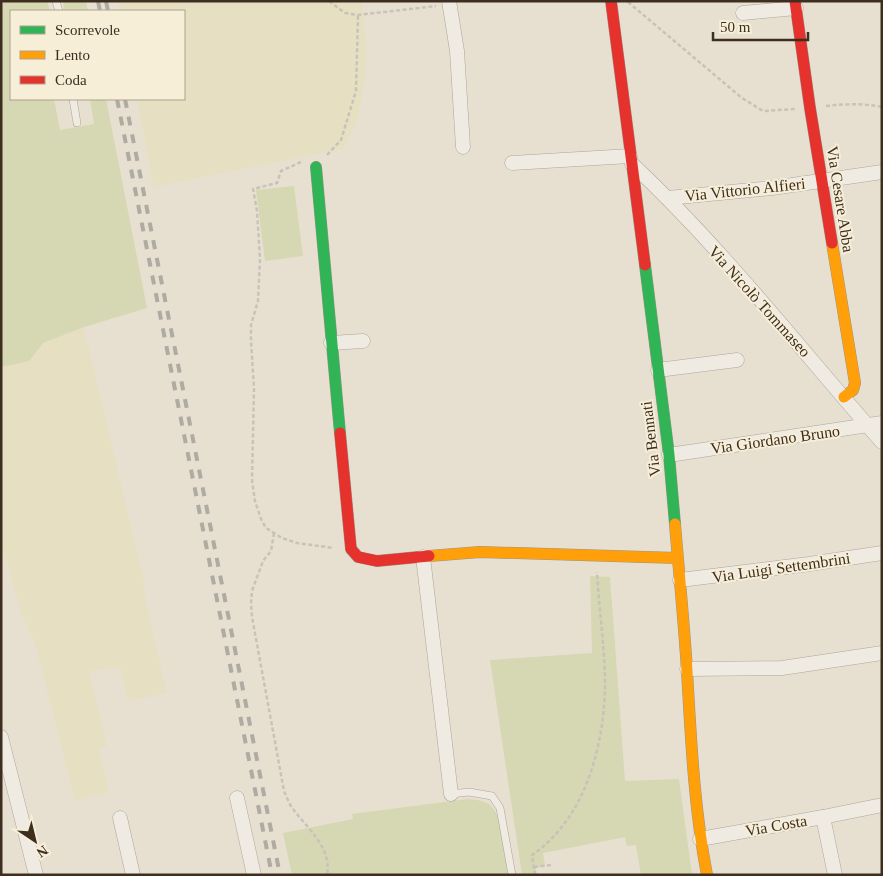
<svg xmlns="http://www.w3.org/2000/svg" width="883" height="876" font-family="'Times New Roman',serif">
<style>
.farmland{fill:#e6dfc2}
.green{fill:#d6d7b3}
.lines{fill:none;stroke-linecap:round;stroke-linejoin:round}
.lane-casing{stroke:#ada599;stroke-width:8}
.street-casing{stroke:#ada599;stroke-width:15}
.fast-casing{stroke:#9c958a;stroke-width:12}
.slow-casing{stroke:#9c958a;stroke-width:12}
.jam-casing{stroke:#9c958a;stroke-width:12}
.path{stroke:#c8c2b9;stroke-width:2.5;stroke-dasharray:4 2.5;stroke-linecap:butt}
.lane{stroke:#efebe3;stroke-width:7}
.street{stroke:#efebe3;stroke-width:14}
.fast{stroke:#30b455;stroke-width:11}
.slow{stroke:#ff9f0a;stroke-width:11}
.jam{stroke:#e5322d;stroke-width:11}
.rail{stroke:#afaaa2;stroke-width:4;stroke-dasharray:9 9;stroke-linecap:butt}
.labels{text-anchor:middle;stroke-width:4;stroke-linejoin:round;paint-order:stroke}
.street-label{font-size:16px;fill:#3d2e20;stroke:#f7eed8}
</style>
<rect width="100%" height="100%" fill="#e7e0d1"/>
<!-- farmland -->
<g class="farmland">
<path d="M 117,1 L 362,1 L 366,46 L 366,75 L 357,121 L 345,147 L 341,152 L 340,149 L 154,187 L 137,99 L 184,99 L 184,11 L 119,11 Z"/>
<path d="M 84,327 L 144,582 L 143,583 L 151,625 L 167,693 L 128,701 L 120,667 L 89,671 L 107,746 L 99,749 L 109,792 L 75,801 L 35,643 L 23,619 L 1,543 L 1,367 L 29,361 L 43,343 Z"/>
</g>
<!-- green -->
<g class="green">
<path d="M 1,1 L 47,1 L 50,11 L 11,11 L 11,99 L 54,99 L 60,130 L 94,124 L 90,99 L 106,99 L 147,308 L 84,327 L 43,343 L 29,361 L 1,367 Z"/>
<path d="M 63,1 L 86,1 L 88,11 L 64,11 Z"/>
<path d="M 294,186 L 303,256 L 265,261 L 256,190 Z"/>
<path d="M 590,576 L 610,577 L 625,781 L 679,779 L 692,875 L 641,875 L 636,845 L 627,846 L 625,837 L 543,853 L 545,866 L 536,868 L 537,875 L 522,875 L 490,660 L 592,653 Z"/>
<path d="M 468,799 C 476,800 485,800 491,806 C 505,820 506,856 510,875 L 292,875 L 283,833 L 353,819 L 352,814 Z"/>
</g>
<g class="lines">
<!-- lane casing -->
<g class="lane-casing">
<g id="lane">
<path d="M 56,1 L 59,11"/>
<path d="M 73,99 L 77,123"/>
<path d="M 451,794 L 469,792 L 492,796 L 500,808 L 512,875"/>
</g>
</g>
<!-- street casing -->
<g class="street-casing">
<g id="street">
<path d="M 449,1 L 457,51 L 463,147"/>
<path d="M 743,13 L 796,8"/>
<path d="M 512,163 L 630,156"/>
<path d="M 632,164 C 723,249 800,349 882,442"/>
<path d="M 668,198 L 772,188 L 882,172"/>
<path d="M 331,343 L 363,341"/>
<path d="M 658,370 L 737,360"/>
<path d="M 669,455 L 882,423"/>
<path d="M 423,557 L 451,794"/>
<path d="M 680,580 L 809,564 L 882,553"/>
<path d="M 687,669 L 782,668 L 882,653"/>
<path d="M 1,737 L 36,875"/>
<path d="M 237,798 L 254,875"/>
<path d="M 823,817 L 882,805"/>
<path d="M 120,818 L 133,875"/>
<path d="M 700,839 L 823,817 L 835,875"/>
</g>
</g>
<!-- fast casing -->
<g class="fast-casing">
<g id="fast">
<path d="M 316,167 L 340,433"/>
<path d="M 645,265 L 669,455 L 675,524"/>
</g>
</g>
<!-- slow casing -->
<g class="slow-casing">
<g id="slow">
<path d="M 832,243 L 855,383 L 853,390 L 844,397"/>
<path d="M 675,524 C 679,573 684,622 687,671 C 691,739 694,808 707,875"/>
<path d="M 429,556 L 480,552 L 677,558"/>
</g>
</g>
<!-- jam casing -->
<g class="jam-casing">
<g id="jam">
<path d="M 611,1 L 645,265"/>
<path d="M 795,1 L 810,108 L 832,243"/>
<path d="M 340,433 L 351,549 L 358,557 L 377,561 L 429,556"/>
</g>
</g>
<!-- path -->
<g class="path">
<path d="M 329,1 L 345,13 L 358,15 L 436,6"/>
<path d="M 628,2 L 742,98 L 763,111 L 796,109"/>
<path d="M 1,51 L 1,54"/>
<path d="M 826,106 C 845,104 863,103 882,107"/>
<path d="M 327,155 L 341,140 L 356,91 L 358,15"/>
<path d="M 301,162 L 281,171 L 277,183 L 253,189 L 257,211 L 260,258 L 258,301 L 251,325 L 251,341 L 254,389 L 252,480 L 255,501 L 261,519 L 266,528 L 282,538 L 297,543 L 334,548"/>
<path d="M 274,533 L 271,551 L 263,561 L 252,591 L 251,604 L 252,617 L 284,791 C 287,797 289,804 293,809 C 308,829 332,848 327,875"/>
<path d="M 534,867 L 552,865"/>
<path d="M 535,875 L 532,855 C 585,819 604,747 605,686 C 605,649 599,609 597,572"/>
</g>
<!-- lane -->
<use href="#lane" class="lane"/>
<!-- street -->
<use href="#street" class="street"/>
<!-- fast -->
<use href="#fast" class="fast"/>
<!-- slow -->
<use href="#slow" class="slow"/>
<!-- jam -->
<use href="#jam" class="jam"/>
<!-- rail -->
<g class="rail">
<path d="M 98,1 L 100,11"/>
<path d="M 106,1 L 108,11"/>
<path d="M 117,99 L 272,875"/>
<path d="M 125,99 L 280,875"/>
</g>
</g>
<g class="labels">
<!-- street labels -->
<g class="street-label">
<text transform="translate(745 189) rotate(-6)" y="6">Via Vittorio Alfieri</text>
<text transform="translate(841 199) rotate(81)" y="6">Via Cesare Abba</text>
<text transform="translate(760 301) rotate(48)" y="6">Via Nicolò Tommaseo</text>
<text transform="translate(650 439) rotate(-97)" y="6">Via Bennati</text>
<text transform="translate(775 439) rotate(-8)" y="6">Via Giordano Bruno</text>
<text transform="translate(781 567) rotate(-8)" y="6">Via Luigi Settembrini</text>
<text transform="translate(776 825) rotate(-10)" y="6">Via Costa</text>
</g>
</g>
<!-- border -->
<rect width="883" height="876" fill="none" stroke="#3d2e20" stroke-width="5"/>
<!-- legend -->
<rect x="10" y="10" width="175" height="90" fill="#f7eed8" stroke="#ada18e"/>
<rect x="20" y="26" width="25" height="8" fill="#30b455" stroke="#ada18e"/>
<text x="55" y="35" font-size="15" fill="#3d2e20">Scorrevole</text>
<rect x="20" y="51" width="25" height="8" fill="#ff9f0a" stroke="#ada18e"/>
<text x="55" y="60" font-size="15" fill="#3d2e20">Lento</text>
<rect x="20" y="76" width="25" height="8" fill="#e5322d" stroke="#ada18e"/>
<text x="55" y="85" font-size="15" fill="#3d2e20">Coda</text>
<!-- north arrow -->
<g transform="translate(35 841) rotate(145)" stroke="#f7eed8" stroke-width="4" paint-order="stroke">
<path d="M0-4L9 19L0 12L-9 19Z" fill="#3d2e20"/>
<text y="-8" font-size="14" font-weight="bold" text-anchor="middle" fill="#3d2e20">N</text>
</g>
<!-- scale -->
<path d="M713 32v8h95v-8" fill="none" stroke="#3d2e20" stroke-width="2.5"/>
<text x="720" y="32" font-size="15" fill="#3d2e20" stroke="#f7eed8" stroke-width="4" paint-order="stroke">50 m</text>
</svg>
